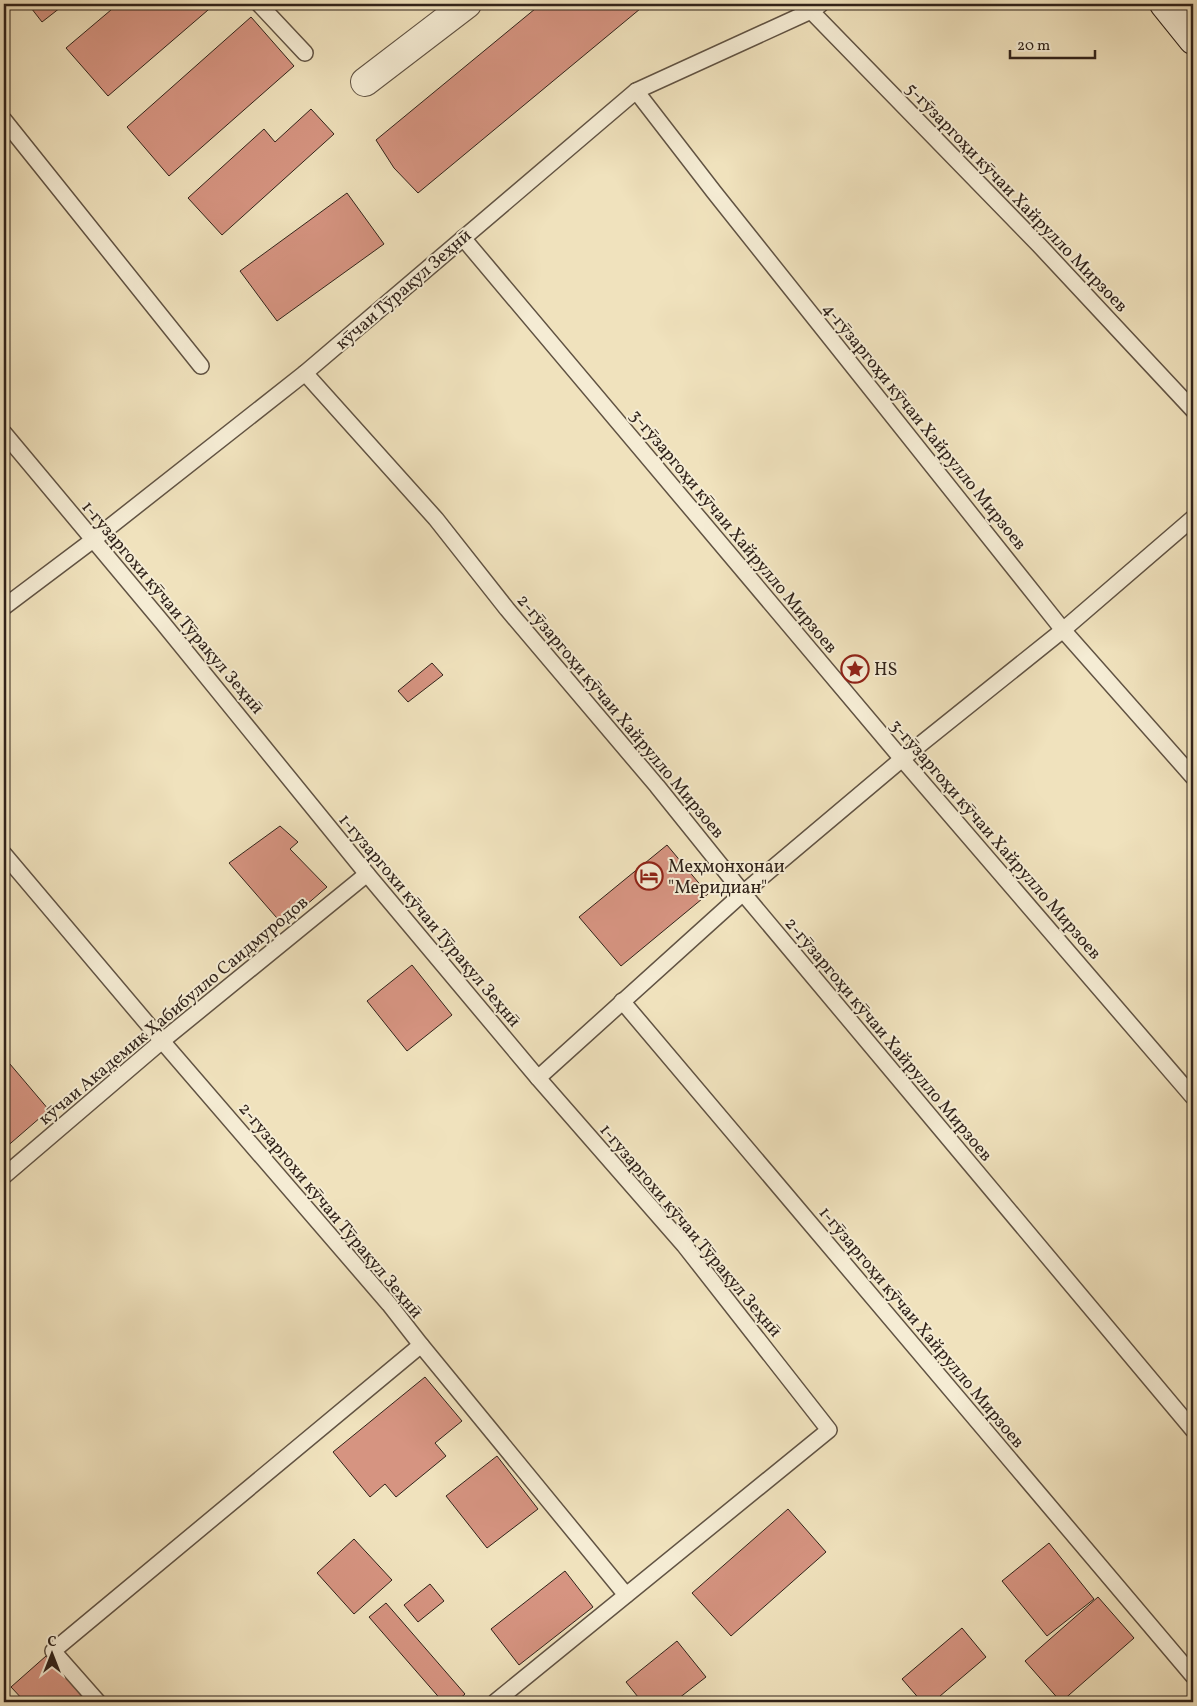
<svg xmlns="http://www.w3.org/2000/svg" width="1197" height="1706" font-family="Vollkorn,serif">
<style>
.building{fill:#d69481;stroke:#31231a}
.lines{fill:none;stroke-linecap:round;stroke-linejoin:round}
.service-casing{stroke:#615343;stroke-width:18}
.minor-casing{stroke:#615343;stroke-width:30}
.secondary-casing{stroke:#31231a;stroke-width:30}
.service{stroke:#f5ecd4;stroke-width:15}
.minor{stroke:#f5ecd4;stroke-width:28}
.secondary{stroke:#f5ecd4;stroke-width:28}
.labels{text-anchor:middle;stroke-width:4;stroke-linejoin:round;paint-order:stroke}
.street-label{font-size:18px;fill:#31231a;stroke:#f5ecd4}
.poi-label{font-size:18px;fill:#31231a;stroke:#f5ecd4;text-anchor:start}
</style>
<rect width="100%" height="100%" fill="#f0e2bd"/>
<filter id="stains"><feTurbulence type="fractalNoise" baseFrequency=".004" numOctaves="4"/><feColorMatrix values="0 0 0 0 .2 0 0 0 0 .09 0 0 0 0 .02 0 0 0 .5 -.17"/></filter>
<radialGradient id="worn" r=".72"><stop offset=".6" stop-color="#630" stop-opacity="0"/><stop offset="1" stop-color="#630" stop-opacity=".3"/></radialGradient>
<!-- building -->
<g class="building">
<path d="M 28,4 L 65,4 L 42,22 Z"/>
<path d="M 118,4 L 215,4 L 108,96 L 66,48 Z"/>
<path d="M 541,4 L 646,4 L 418,193 L 394,168 L 376,140 Z"/>
<path d="M 251,17 L 294,66 L 169,176 L 127,127 Z"/>
<path d="M 311,109 L 334,134 L 222,235 L 188,198 L 264,129 L 275,142 Z"/>
<path d="M 347,193 L 384,244 L 277,321 L 240,271 Z"/>
<path d="M 432,663 L 443,675 L 408,702 L 398,691 Z"/>
<path d="M 280,826 L 298,842 L 290,849 L 327,887 L 283,925 L 229,863 Z"/>
<path d="M 667,845 L 708,894 L 621,966 L 579,917 Z"/>
<path d="M 412,965 L 452,1015 L 407,1051 L 367,1001 Z"/>
<path d="M 4,1057 L 49,1110 L 4,1149 Z"/>
<path d="M 425,1377 L 462,1421 L 435,1443 L 446,1456 L 396,1497 L 385,1484 L 370,1497 L 333,1452 Z"/>
<path d="M 497,1456 L 538,1509 L 487,1548 L 446,1496 Z"/>
<path d="M 788,1509 L 826,1552 L 731,1636 L 692,1593 Z"/>
<path d="M 354,1539 L 392,1580 L 354,1614 L 317,1573 Z"/>
<path d="M 1049,1543 L 1094,1599 L 1047,1636 L 1002,1581 Z"/>
<path d="M 565,1571 L 593,1607 L 519,1665 L 491,1629 Z"/>
<path d="M 430,1584 L 444,1601 L 418,1622 L 404,1605 Z"/>
<path d="M 1098,1597 L 1134,1638 L 1061,1702 L 1025,1661 Z"/>
<path d="M 386,1603 L 465,1694 L 456,1702 L 443,1702 L 369,1617 Z"/>
<path d="M 962,1628 L 986,1657 L 933,1702 L 922,1702 L 902,1679 Z"/>
<path d="M 677,1641 L 706,1677 L 674,1702 L 642,1702 L 626,1682 Z"/>
<path d="M 46,1656 L 89,1702 L 25,1702 L 11,1687 Z"/>
</g>
<g class="lines">
<!-- service casing -->
<g class="service-casing">
<g id="service">
<path d="M 259,4 L 305,53"/>
<path d="M 811,11 L 1039,245 L 1193,410"/>
<path d="M 636,91 L 714,192 L 1063,630 L 1193,777"/>
<path d="M 4,120 L 201,366"/>
<path d="M 463,238 L 902,759 L 1193,1097"/>
<path d="M 305,373 L 436,519 L 507,609 L 657,786 L 743,893 L 1193,1430"/>
<path d="M 4,433 L 162,622 L 367,874 L 538,1078 L 684,1245 L 829,1430 L 495,1702"/>
<path d="M 4,607 L 93,540 L 305,373 L 636,91 L 811,11 L 821,4"/>
<path d="M 4,854 L 162,1041 L 389,1304 L 421,1345 L 626,1595"/>
<path d="M 622,1001 L 1193,1676"/>
<path d="M 538,1078 L 743,893 L 902,759 L 1063,630 L 1193,518"/>
<path d="M 4,1176 L 162,1041 L 367,874"/>
<path d="M 98,1702 L 53,1651 L 421,1345"/>
</g>
</g>
<!-- minor casing -->
<g class="minor-casing">
<path id="minor" d="M 365,82 L 467,4"/>
</g>
<!-- secondary casing -->
<g class="secondary-casing">
<path id="secondary" d="M 1164,4 L 1193,40"/>
</g>
<!-- service -->
<use href="#service" class="service"/>
<!-- minor -->
<use href="#minor" class="minor"/>
<!-- secondary -->
<use href="#secondary" class="secondary"/>
</g>
<!-- icons -->
<defs>
<g id="sight-ring" transform="scale(1.4375)"><circle r="9.5" fill="#f5ecd4" stroke="#8f2418" stroke-width="1.5"/><path d="M0-6L1.8-2.2L6-1.7L2.9 1.2L3.7 5.4L0 3.3L-3.7 5.4L-2.9 1.2L-6-1.7L-1.8-2.2Z" fill="#8f2418"/></g>
<g id="hotel-ring" transform="scale(1.4375)"><circle r="9.5" fill="#f5ecd4" stroke="#8f2418" stroke-width="1.5"/><path d="M-6-4.5h1.5V1H6V5H4.5V3h-9V5H-6ZM-4 0a1.8 1.8 0 1 1 3.6 0ZM.5 0V-2.5h3Q6-2.5 6 0Z" fill="#8f2418"/></g>
</defs>
<g fill-rule="evenodd">
<use href="#sight-ring" x="855" y="669"/>
<use href="#hotel-ring" x="649" y="876"/>
</g>
<g class="labels">
<!-- street labels -->
<g class="street-label">
<text transform="translate(1017 197) rotate(46)" y="6">5-гӯзаргоҳи кӯчаи Хайрулло Мирзоев</text>
<text transform="translate(403 289) rotate(-41)" y="6">кӯчаи Тӯрақул Зеҳнӣ</text>
<text transform="translate(925 426) rotate(51)" y="6">4-гӯзаргоҳи кӯчаи Хайрулло Мирзоев</text>
<text transform="translate(734 531) rotate(50)" y="6">3-гӯзаргоҳи кӯчаи Хайрулло Мирзоев</text>
<text transform="translate(173 607) rotate(50)" y="6">1-гузаргохи кӯчаи Тӯрақул Зеҳнӣ</text>
<text transform="translate(621 716) rotate(50)" y="6">2-гӯзаргоҳи кӯчаи Хайрулло Мирзоев</text>
<text transform="translate(996 839) rotate(49)" y="6">3-гӯзаргоҳи кӯчаи Хайрулло Мирзоев</text>
<text transform="translate(430 920) rotate(50)" y="6">1-гузаргохи кӯчаи Тӯрақул Зеҳнӣ</text>
<text transform="translate(173 1010) rotate(-40)" y="6">кӯчаи Академик Ҳабибулло Саидмуродов</text>
<text transform="translate(889 1039) rotate(50)" y="6">2-гӯзаргоҳи кӯчаи Хайрулло Мирзоев</text>
<text transform="translate(331 1210) rotate(50)" y="6">2-гузаргохи кӯчаи Тӯрақул Зеҳнӣ</text>
<text transform="translate(691 1230) rotate(50)" y="6">1-гузаргохи кӯчаи Тӯрақул Зеҳнӣ</text>
<text transform="translate(922 1327) rotate(50)" y="6">1-гӯзаргоҳи кӯчаи Хайрулло Мирзоев</text>
</g>
<!-- poi labels -->
<g class="poi-label">
<text x="874" y="675">HS</text>
<text x="668" y="872">Меҳмонхонаи<tspan x="668" dy="21">"Меридиан"</tspan></text>
</g>
</g>
<!-- margin -->
<rect width="1197" height="1706" fill="none" stroke="#f0e2bd" stroke-width="20"/>
<rect x="5" y="5" width="1187" height="1696" fill="none" stroke="#31231a" stroke-width="2.5"/>
<rect x="10" y="10" width="1177" height="1686" fill="none" stroke="#31231a"/>
<!-- north arrow -->
<g transform="translate(52 1654)" stroke="#f5ecd4" stroke-width="4" paint-order="stroke">
<path d="M0-4L9 19L0 12L-9 19Z" fill="#31231a"/>
<text y="-8" font-size="14" font-weight="bold" text-anchor="middle" fill="#31231a">С</text>
</g>
<!-- scale -->
<path d="M1010 50v8h85v-8" fill="none" stroke="#31231a" stroke-width="2.5"/>
<text x="1017" y="50" font-size="15" fill="#31231a" stroke="#f5ecd4" stroke-width="4" paint-order="stroke">20 m</text>
<rect width="100%" height="100%" filter="url(#stains)"/>
<rect width="100%" height="100%" fill="url(#worn)"/>
</svg>
